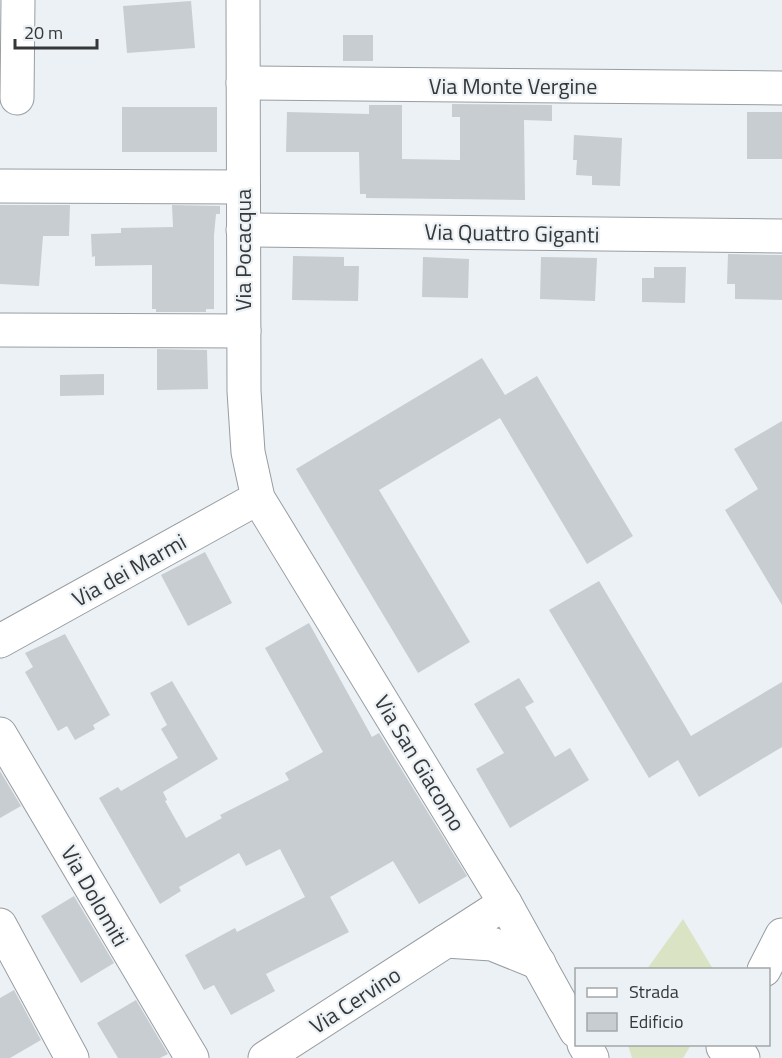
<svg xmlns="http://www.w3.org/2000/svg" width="782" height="1058" font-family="'Titillium Web',sans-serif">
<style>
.green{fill:#dbe3c5}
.building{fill:#c7cdd1}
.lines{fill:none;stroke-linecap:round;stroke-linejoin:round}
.minor-casing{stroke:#989da1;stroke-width:35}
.minor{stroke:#fff;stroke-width:33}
.labels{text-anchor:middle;stroke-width:4.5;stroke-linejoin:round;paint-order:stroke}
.street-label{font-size:22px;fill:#353738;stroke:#ebf1f5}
</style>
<rect width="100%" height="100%" fill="#ebf1f5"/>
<!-- green -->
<g class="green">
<path d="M 683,919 L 713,969 L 647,969 Z"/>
<path d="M 628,1045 L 628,1044 L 691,1045 L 683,1058 L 632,1058 Z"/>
</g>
<!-- building -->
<g class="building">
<path d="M 191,1 L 195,48 L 127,53 L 123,6 Z"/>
<rect x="343" y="35" width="30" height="26"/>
<path d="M 452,104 L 552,105 L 552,121 L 524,120 L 525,200 L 366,198 L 366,194 L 360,194 L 359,152 L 286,152 L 287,112 L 369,114 L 369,105 L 402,105 L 402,159 L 460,160 L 460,117 L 452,117 Z"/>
<rect x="122" y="107" width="95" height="45"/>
<rect x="747" y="112" width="35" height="47"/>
<path d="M 574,135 L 622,138 L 620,186 L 592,185 L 592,176 L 576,175 L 577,160 L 573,160 Z"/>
<path d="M 0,205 L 70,205 L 69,236 L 43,236 L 39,286 L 0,284 Z"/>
<path d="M 172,205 L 220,206 L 220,214 L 216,214 L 214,235 L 214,309 L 206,309 L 206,312 L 156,312 L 156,309 L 152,309 L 152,265 L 95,266 L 95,256 L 92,257 L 91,234 L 121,233 L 121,228 L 173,227 Z"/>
<path d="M 728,254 L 782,255 L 782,300 L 735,299 L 735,284 L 727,284 Z"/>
<path d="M 293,256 L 344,257 L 344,266 L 359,266 L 358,301 L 292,300 Z"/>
<path d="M 423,257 L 469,259 L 468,298 L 422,297 Z"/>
<path d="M 541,257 L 597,258 L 595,301 L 540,299 Z"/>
<path d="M 654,267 L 686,267 L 685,303 L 642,302 L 642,278 L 654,278 Z"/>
<path d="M 157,349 L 207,350 L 208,389 L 157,390 Z"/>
<path d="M 482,358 L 505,395 L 537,376 L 633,536 L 587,564 L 500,418 L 379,490 L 470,642 L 418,673 L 296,469 Z"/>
<path d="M 104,374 L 104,395 L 60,396 L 60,375 Z"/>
<path d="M 782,421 L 782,605 L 725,510 L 758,489 L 734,449 Z"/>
<path d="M 205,552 L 232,603 L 188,626 L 161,575 Z"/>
<path d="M 599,581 L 691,736 L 782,682 L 782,747 L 699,797 L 678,760 L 649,778 L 549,610 Z"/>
<path d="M 309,623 L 372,737 L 379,733 L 467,876 L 419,904 L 393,861 L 330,897 L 349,932 L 266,974 L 275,991 L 231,1015 L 214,985 L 204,990 L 185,955 L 235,928 L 237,932 L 305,897 L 280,849 L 246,866 L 239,853 L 179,887 L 181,891 L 160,904 L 99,798 L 118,787 L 121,791 L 178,758 L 161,729 L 167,725 L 150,693 L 172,681 L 218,759 L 163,792 L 167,800 L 165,801 L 186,838 L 222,818 L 220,815 L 289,780 L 285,773 L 323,752 L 265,648 Z"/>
<path d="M 65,634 L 110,715 L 93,725 L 95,729 L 75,740 L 67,726 L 58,731 L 25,672 L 33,667 L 25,653 Z"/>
<path d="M 519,678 L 534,702 L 525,707 L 555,757 L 570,748 L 589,780 L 510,828 L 476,769 L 504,753 L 474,704 Z"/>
<path d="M 0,771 L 21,806 L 0,818 Z"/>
<path d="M 74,896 L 114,963 L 81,983 L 41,916 Z"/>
<path d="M 14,990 L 41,1040 L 10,1058 L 0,1058 L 0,998 Z"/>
<path d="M 136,1000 L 168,1054 L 160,1058 L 118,1058 L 97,1023 Z"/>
</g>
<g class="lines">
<!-- minor casing -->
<g class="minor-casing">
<g id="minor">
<path d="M 243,0 L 244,391 L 248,452 L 258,498 L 505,903 L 576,1031"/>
<path d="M 243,83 L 782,88"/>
<path d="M 17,98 L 18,0"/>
<path d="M 0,186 L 243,187"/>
<path d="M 243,230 L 782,236"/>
<path d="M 0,330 L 244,331"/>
<path d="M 0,641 L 258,498"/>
<path d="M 0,734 L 192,1058"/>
<path d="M 0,925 L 72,1058"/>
<path d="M 446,941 L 492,944 L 539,963"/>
<path d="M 764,970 L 782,935"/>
<path d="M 584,1044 L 592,1058"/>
<path d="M 723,1047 L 743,1058"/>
<path d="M 265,1058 L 505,903"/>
</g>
</g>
<!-- minor -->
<use href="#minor" class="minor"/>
</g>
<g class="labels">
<!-- street labels -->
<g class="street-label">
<text x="513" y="94">Via Monte Vergine</text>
<text transform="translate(512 233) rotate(1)" y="8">Via Quattro Giganti</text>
<text transform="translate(243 250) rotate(-90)" y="8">Via Pocacqua</text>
<text transform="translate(129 570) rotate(-29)" y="8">Via dei Marmi</text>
<text transform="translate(420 763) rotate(59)" y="8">Via San Giacomo</text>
<text transform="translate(95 896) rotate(60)" y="8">Via Dolomiti</text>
<text transform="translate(355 1000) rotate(-33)" y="8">Via Cervino</text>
</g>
</g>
<!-- legend -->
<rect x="575" y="968" width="195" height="78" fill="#ebf1f5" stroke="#a2a7a9" stroke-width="1.5"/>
<rect x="587" y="988" width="30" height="9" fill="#ffffff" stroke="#a2a7a9" stroke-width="1.5"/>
<text x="629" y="998" font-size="18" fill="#353738">Strada</text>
<rect x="587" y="1013" width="30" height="18" fill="#c7cdd1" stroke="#a2a7a9" stroke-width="1.5"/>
<text x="629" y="1028" font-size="18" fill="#353738">Edificio</text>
<!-- scale -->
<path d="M15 39v9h82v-9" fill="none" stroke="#353738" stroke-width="3"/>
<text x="24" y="39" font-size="18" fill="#353738" stroke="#ebf1f5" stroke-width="4.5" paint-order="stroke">20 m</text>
</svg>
